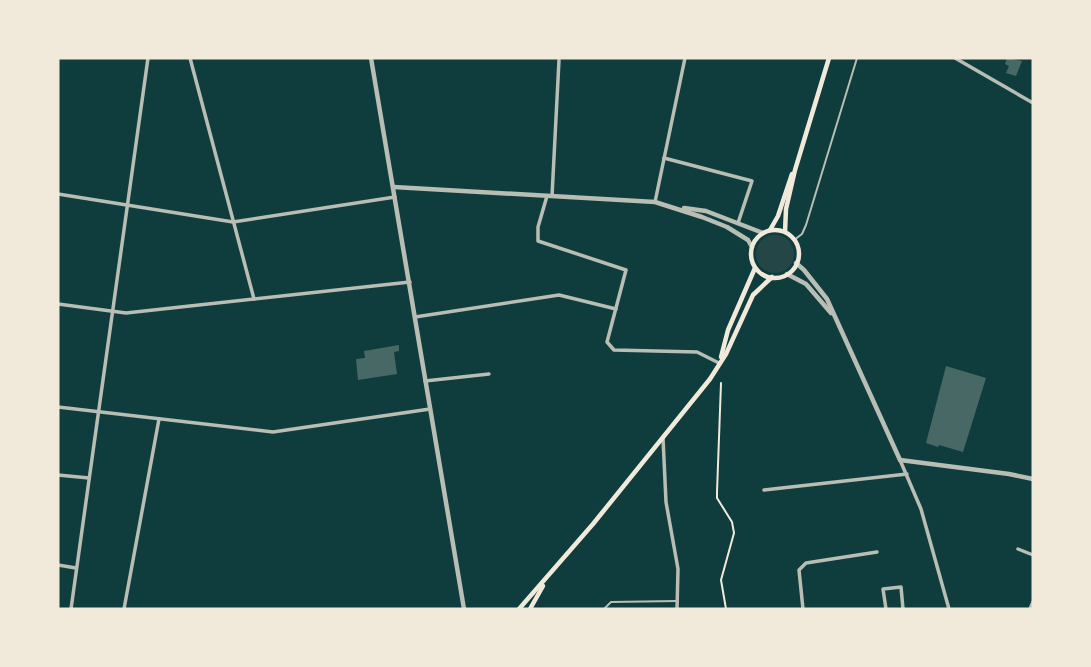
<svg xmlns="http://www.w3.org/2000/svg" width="1091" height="667" font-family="Spectral,serif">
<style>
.green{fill:#244646}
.building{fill:#486865}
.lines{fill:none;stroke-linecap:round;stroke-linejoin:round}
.path{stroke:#f1e9da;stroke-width:2}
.service{stroke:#b8beb3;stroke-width:2}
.minor{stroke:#b8beb3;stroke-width:3.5}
.tertiary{stroke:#b8beb3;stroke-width:4.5}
.secondary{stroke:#f1e9da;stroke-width:4.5}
</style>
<rect width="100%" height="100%" fill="#0f3d3e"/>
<!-- green -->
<circle class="green" cx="775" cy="254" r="19"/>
<!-- building -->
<g class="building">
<path d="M 1007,58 L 1022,61 L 1016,76 L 1006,73 L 1009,66 L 1005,64 Z"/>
<path d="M 399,345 L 399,351 L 394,352 L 397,374 L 358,380 L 356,359 L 365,358 L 364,351 Z"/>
<path d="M 946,366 L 986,378 L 963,452 L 939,445 L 938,447 L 926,443 Z"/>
</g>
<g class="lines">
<!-- path -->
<path class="path" d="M 721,383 L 717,492 L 717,498 L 732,522 L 734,533 L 721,580 L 726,609"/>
<!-- service -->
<g class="service">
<path d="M 794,240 L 802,234 L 806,225 L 857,58"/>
<path d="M 604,609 L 611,602 L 676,601"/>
</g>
<!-- minor -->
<g class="minor">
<path d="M 190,58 L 254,299"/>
<path d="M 955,58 L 1033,103"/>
<path d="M 664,158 L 752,181 L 738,223"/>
<path d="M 58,194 L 233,222 L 395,197"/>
<path d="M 547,196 L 538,227 L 538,241 L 626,270 L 607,342 L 614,350 L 697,352 L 719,363"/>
<path d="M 552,196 L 559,60"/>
<path d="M 655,202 L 685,58"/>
<path d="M 58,304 L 126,313 L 410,282"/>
<path d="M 415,317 L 559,295 L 616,309"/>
<path d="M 425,381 L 489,374"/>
<path d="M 58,407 L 273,432 L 430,409"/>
<path d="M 663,438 L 666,502 L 678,569 L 677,609"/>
<path d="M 900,460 L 921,509 L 949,609"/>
<path d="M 58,475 L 89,478"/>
<path d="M 764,490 L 907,474"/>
<path d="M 1018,549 L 1033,555"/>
<path d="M 58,565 L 76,568"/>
<path d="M 71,609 L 148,58"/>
<path d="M 124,609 L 159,419"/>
<path d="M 803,609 L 799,570 L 806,563 L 877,552"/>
<path d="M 886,609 L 883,589 L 901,587 L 903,609"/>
<path d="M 1030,609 L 1033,602"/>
</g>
<!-- tertiary -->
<g class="tertiary">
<path d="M 371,58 L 464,609"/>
<path d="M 394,187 L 655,202 L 702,217 L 727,227 L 748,240 L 752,247"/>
<path d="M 684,208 L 706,211 L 763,233"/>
<path d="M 796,263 L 804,270 L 827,299 L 900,460 L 1009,474 L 1033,479"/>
<path d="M 787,274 L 806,284 L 831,313"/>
</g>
<!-- secondary -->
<g class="secondary">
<path d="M 770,230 L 778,216 L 792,174"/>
<circle cx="775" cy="254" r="24"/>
<path d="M 785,232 L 786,209 L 795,170 L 829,58"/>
<path d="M 721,357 L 728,330 L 755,268"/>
<path d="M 519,609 L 593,524 L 710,379 L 726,354 L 753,295 L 772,277"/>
<path d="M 530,609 L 543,586"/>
</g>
</g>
<!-- border -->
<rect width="1091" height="667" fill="none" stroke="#f1e9da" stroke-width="119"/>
</svg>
